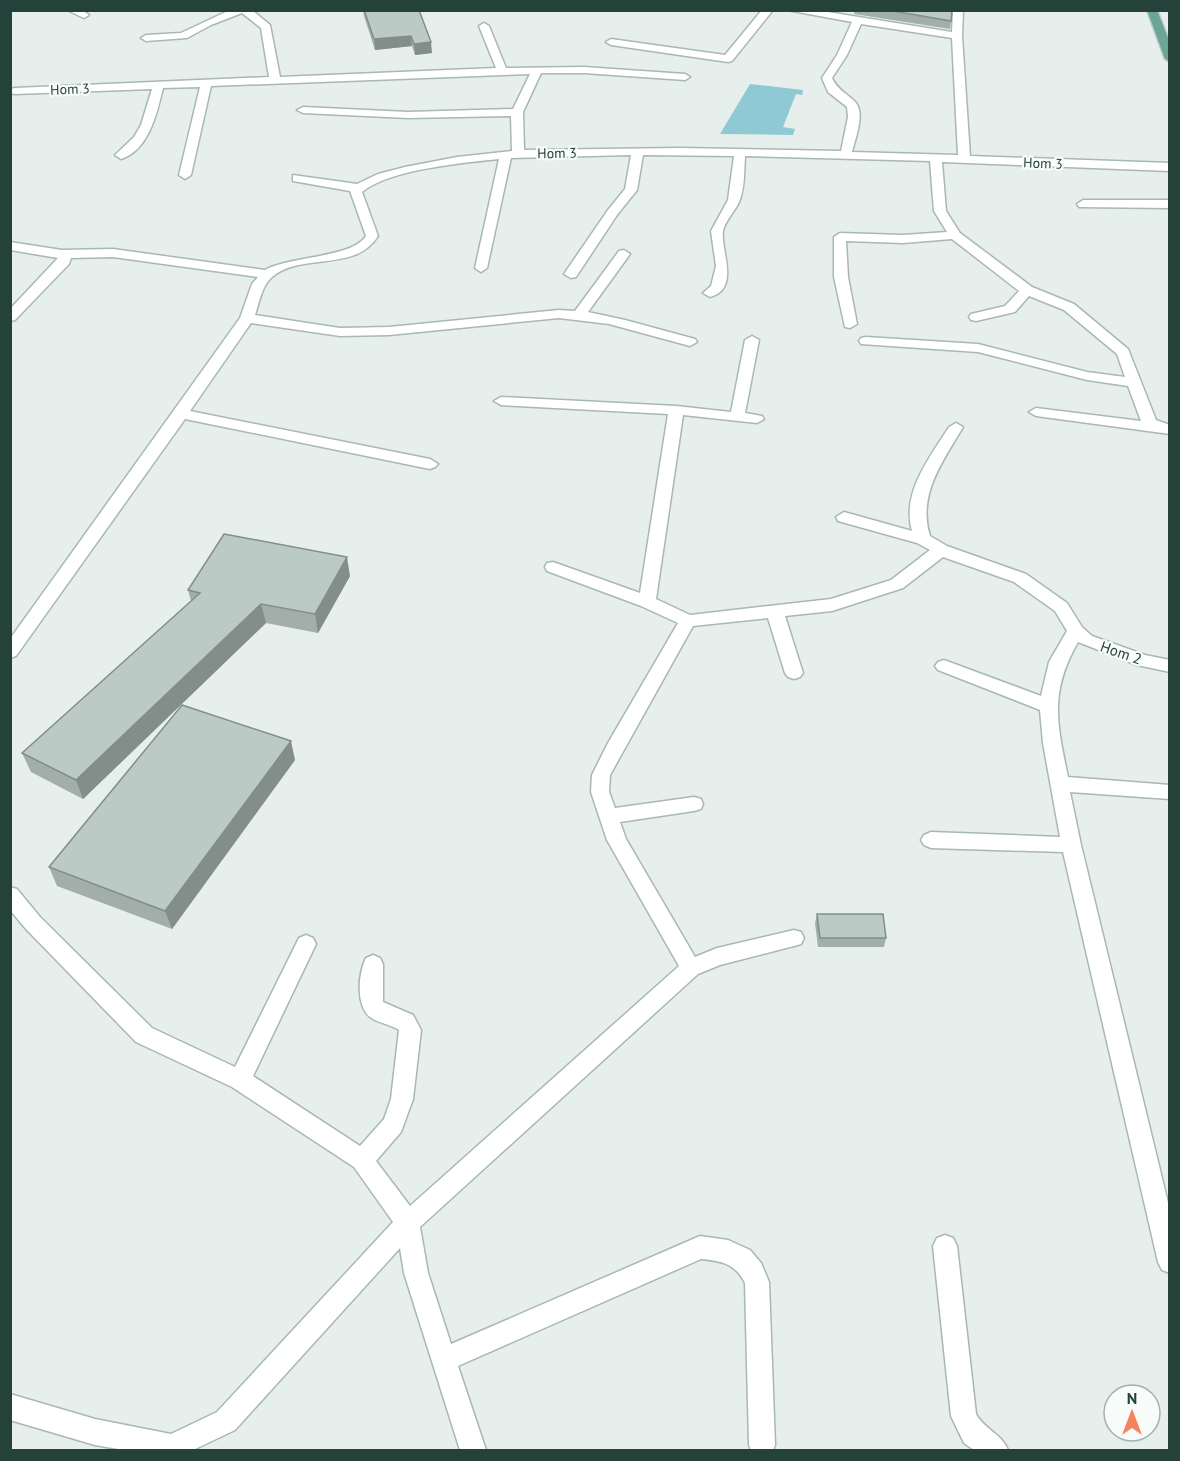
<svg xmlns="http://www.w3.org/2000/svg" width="1180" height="1461" font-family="'PT Sans',sans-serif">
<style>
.water{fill:#8ec9d4}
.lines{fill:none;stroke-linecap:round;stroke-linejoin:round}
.minor-casing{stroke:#a8b8b2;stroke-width:3}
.major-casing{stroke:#c2cac8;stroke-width:3}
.minor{fill:#fff;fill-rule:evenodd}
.major{fill:#6aa596;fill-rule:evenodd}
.wall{fill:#a1aea9}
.shaded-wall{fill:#838d89}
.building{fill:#bbcac4;stroke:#838d89;stroke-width:1.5}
.labels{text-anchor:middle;stroke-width:4.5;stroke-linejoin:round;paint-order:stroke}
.far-street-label{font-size:14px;fill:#24423a;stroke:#f7fbf9}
.street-label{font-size:15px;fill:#24423a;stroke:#f7fbf9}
</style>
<rect width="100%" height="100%" fill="#e6efeb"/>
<!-- water -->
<path class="water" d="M 750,84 L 803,90 L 802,95 L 796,94 L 783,127 L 795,129 L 793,135 L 720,134 Z"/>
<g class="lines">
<!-- minor casing -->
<g class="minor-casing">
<g id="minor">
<path d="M 67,10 L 82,10 L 89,15 L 84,18 Z"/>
<path d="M 230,10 L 252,10 L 270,25 L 280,77 L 496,68 L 479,26 L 484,23 L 489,26 L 506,68 L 584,67 L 685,74 L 690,77 L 685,80 L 584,73 L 541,73 L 523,112 L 524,150 L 680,148 L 841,151 L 848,117 L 847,107 L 828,92 L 822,78 L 837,55 L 852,22 L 787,10 L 815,10 L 952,32 L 953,10 L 963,10 L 962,36 L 970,156 L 1170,163 L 1170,171 L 942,162 L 946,211 L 960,233 L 1032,287 L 1074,304 L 1128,349 L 1156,420 L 1170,425 L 1170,434 L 1036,416 L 1029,412 L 1036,408 L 1141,421 L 1128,386 L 1087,380 L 978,352 L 861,344 L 859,341 L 861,338 L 866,337 L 978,344 L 1087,372 L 1125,377 L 1117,354 L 1064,310 L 1029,296 L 1015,312 L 976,321 L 971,320 L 969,317 L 971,314 L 1005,306 L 1019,291 L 952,239 L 903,243 L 846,241 L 848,277 L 857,324 L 850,328 L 845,327 L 834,277 L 834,237 L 840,233 L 903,235 L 947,232 L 934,211 L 930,161 L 745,156 C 744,170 745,189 739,202 C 735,211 725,221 723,231 C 720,249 741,289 710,297 L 703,293 L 711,286 L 716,266 L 711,231 L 728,200 L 734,156 L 643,155 L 637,190 L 617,215 L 576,277 L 571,278 L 564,274 L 608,210 L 625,189 L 631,155 L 511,158 L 487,268 L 481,272 L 475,268 L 499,159 C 463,163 390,169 362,192 L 378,236 C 355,273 301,252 272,277 C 262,285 259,303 255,315 L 340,328 L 389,327 L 559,310 L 575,311 L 619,251 L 624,250 L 630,254 L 588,312 L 625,320 L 695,339 L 697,342 L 690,346 L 609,324 L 559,318 L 389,335 L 340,336 L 251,323 L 190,411 L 430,459 L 438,464 L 435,467 L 430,469 L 185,419 L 16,656 L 10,658 L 10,639 L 240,318 L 252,284 L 258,277 L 113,257 L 71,258 L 69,264 L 15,320 L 10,321 L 10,309 L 58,258 L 10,250 L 10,242 L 62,250 L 113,249 L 265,270 C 290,256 352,258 366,236 L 350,191 L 293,181 L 293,175 L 357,184 L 378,174 L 405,167 L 457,157 L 512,151 L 511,116 L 408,118 L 303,113 L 297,110 L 303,107 L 408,112 L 513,109 L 530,74 L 211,86 L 191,175 L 185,179 L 179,175 L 200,87 L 163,88 C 157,113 149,150 121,159 L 115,155 L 134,137 L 141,125 L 152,89 L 15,94 L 10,93 L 11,89 L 15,88 L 269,77 L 261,28 L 242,13 L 211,25 L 187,38 L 146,41 L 141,38 L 146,35 L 181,33 ZM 861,24 L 952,38 L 958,155 L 852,152 C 855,139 865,115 856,103 C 847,93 838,91 832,78 L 847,55 Z"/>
<path d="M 762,10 L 773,10 L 732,61 L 728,62 L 611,45 L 606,42 L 611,39 L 725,55 Z"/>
<path d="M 1083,200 L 1170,200 L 1170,208 L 1079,207 L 1077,204 Z"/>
<path d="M 752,336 L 759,340 L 745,413 L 762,416 L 764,419 L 757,423 L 683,415 L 656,599 L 690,615 L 831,599 L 891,580 L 930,550 L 917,543 L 838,521 L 836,517 L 844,512 L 912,531 C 901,493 930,457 949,427 L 956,423 L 963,427 C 943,461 917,495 930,536 L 947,546 L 1026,574 L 1067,603 L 1082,627 L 1092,636 L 1145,655 L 1170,660 L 1170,672 L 1137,665 L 1078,642 C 1049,692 1057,724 1068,777 L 1170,785 L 1170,799 L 1070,792 L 1081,845 L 1170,1211 L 1170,1273 L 1162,1270 L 1158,1262 L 1063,852 L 931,848 L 924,845 L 921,840 L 924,835 L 931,832 L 1060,837 L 1043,743 L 1040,710 L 938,670 L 935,666 L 938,662 L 944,660 L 1041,696 L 1049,662 L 1067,631 L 1055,611 L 1014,582 L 943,557 L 903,588 L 832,611 L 785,616 L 803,673 L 800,677 L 794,679 L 788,677 L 785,673 L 768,618 L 693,626 L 610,775 L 609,792 L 615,808 L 694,797 L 701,799 L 703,804 L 701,809 L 694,811 L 620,822 L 626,839 L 695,957 L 717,948 L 794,930 L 801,932 L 804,938 L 801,944 L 794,946 L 720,965 L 698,974 L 420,1227 L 428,1273 L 451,1344 L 700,1236 L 728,1240 L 750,1250 L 761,1263 L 769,1282 L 775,1445 L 773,1450 L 751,1450 L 749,1445 L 745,1283 C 735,1263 721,1261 701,1259 L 458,1366 L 486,1450 L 460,1450 L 404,1273 L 400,1248 L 235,1430 L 193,1450 L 124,1450 L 95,1445 L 10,1420 L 10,1394 L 95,1419 L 171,1434 L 217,1412 L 393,1222 L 354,1167 L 232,1087 L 136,1042 L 26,929 L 10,910 L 10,887 L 17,889 L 40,917 L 152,1028 L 235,1067 L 299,938 L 306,935 L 313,938 L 316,944 L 253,1076 L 360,1146 L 384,1119 L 391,1099 L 399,1030 C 392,1025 382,1024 373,1019 C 355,1009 358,974 366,958 L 373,955 L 380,958 L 383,964 L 383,1002 L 413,1015 L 421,1030 L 413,1099 L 401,1132 L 376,1161 L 410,1206 L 679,966 L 607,840 L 591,792 L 592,775 L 608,743 L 678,623 L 641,606 L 547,571 L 545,567 L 547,563 L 553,562 L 640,593 L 668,414 L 501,405 L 494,401 L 501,397 L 676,406 L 731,412 L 745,340 Z"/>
<path d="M 945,1235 L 953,1238 L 957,1246 L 976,1414 C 984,1429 1002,1434 1008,1450 L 974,1450 L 964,1443 L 951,1416 L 933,1246 L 937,1238 Z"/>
</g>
</g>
<!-- major casing -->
<g class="major-casing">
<path id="major" d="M 1147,10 L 1157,10 L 1170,43 L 1170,62 L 1165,59 Z"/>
</g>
<!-- minor -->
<use href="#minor" class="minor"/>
<!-- major -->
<use href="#major" class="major"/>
</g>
<!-- wall -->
<g class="wall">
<path d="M 363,10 L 419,10 L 432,53 L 415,55 L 412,46 L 375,50 L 364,16 Z"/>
<path d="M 855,10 L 952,10 L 951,21 L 950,29 L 854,14 Z"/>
<path d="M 350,576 L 318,633 L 266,623 L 83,799 L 31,772 L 22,753 L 191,601 L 188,590 Z"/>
<path d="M 295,760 L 172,929 L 57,886 L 49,867 Z"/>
<path d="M 817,914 L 886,938 L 884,947 L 818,947 L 815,923 Z"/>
</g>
<!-- shaded-wall -->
<g class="shaded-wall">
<path d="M 411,36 L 412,46 L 375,50 L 374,39 Z"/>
<path d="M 431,42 L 432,53 L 415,55 L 414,44 Z"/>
<path d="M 347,557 L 350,576 L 318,633 L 315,614 Z"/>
<path d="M 261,604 L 266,623 L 83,799 L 76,780 Z"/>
<path d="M 291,741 L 295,760 L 172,929 L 165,911 Z"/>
</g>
<!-- building -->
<g class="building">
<path d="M 364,10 L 419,10 L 431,42 L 414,44 L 411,36 L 374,39 Z"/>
<path d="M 887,10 L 952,10 L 951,21 Z"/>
<path d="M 224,534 L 347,557 L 315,614 L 261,604 L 76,780 L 22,753 L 200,593 L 188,590 Z"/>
<path d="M 182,705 L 291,741 L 165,911 L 49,867 Z"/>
<path d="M 817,914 L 883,914 L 886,938 L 820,938 Z"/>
</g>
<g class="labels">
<!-- far-street labels -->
<g class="far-street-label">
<text transform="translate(70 89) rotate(-2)" y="5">Hom 3</text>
<text transform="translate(557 153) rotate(-1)" y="5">Hom 3</text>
<text transform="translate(1043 163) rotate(2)" y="5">Hom 3</text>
</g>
<!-- street labels -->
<g class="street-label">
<text transform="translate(1121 653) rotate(19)" y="5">Hom 2</text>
</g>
</g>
<!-- border -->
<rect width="1180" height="1461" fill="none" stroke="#24423a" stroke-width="24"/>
<!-- north arrow -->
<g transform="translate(1132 1413)"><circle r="28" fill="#f7fbf9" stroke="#a3b1ad" stroke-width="1.5"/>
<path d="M0-4.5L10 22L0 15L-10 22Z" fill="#f4845f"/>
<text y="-9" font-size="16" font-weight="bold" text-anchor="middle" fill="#24423a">N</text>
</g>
</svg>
